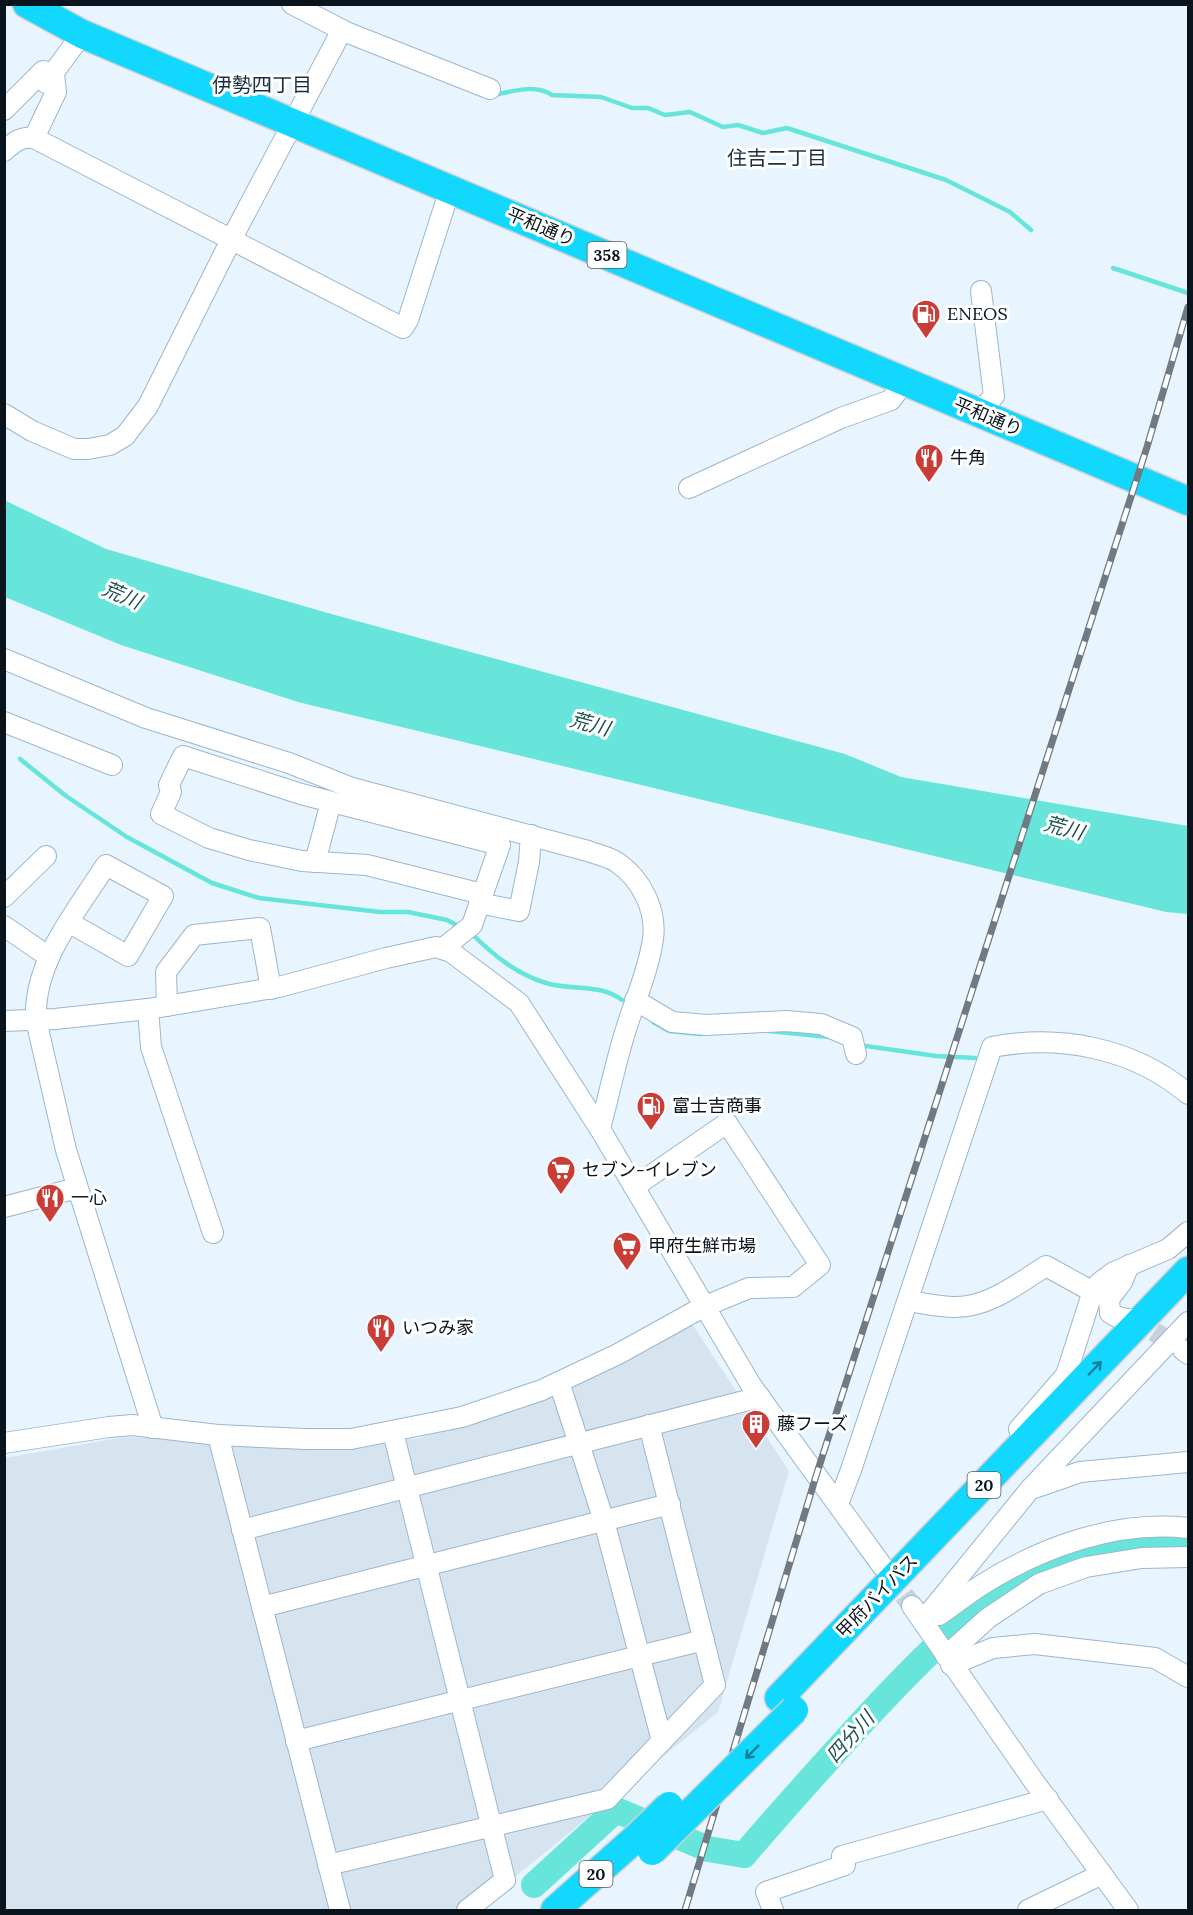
<svg xmlns="http://www.w3.org/2000/svg" width="1193" height="1915" font-family="Lora,'Noto Sans JP',serif">
<style>
.built{fill:#d6e4f0}
.water{fill:#67e5db}
.lines{fill:none;stroke-linecap:round;stroke-linejoin:round}
.stream{stroke:#67e5db;stroke-width:4.5}
.river{stroke:#67e5db;stroke-width:26}
.minor-tunnel{stroke:#c7d2dc;stroke-width:20;stroke-dasharray:20 10;stroke-linecap:butt}
.minor-casing{stroke:#9bb6ce;stroke-width:22}
.highway-casing{stroke:#ced0d2;stroke-width:31}
.minor{stroke:#fff;stroke-width:20}
.highway{stroke:#12d8fe;stroke-width:28}
.rail-casing{stroke:#6f7a83;stroke-width:7}
.rail{stroke:#fff;stroke-width:4.5;stroke-dasharray:14;stroke-linecap:butt}
.highway-bridge-casing{stroke:#ced0d2;stroke-width:31;stroke-linecap:butt}
.highway-bridge{stroke:#12d8fe;stroke-width:28}
.oneway{stroke:#0e8099}
.labels{text-anchor:middle;stroke-width:6;stroke-linejoin:round;paint-order:stroke}
.shield{fill:#fff;stroke:#545a61;stroke-width:1.5}
.shield-label{font-size:16px;font-weight:bold;fill:#0a141d}
.street-label{font-size:18px;fill:#0a141d;stroke:#fff}
.poi-label{font-size:18px;fill:#0a141d;stroke:#fff;text-anchor:start}
.neighbourhood-label{font-size:20px;fill:#182f43;stroke:#fff}
.water-label{font-size:20px;font-style:italic;fill:#1d534f;stroke:#fff}
</style>
<rect width="100%" height="100%" fill="#e8f4fe"/>
<!-- built -->
<path class="built" d="M 688,1318 L 789,1471 L 718,1712 L 474,1910 L 5,1910 L 5,1458 L 124,1437 L 238,1442 L 417,1439 L 551,1394 Z"/>
<!-- water -->
<path class="water" d="M 4,500 L 106,549 L 335,615 L 845,754 L 901,777 L 1188,826 L 1188,914 L 1166,912 L 298,702 L 121,645 L 5,597 Z"/>
<g class="lines">
<!-- stream -->
<g class="stream">
<path d="M 494,95 C 514,91 535,84 552,95 L 601,97 L 632,108 L 648,108 L 665,115 L 690,112 L 723,127 L 738,125 L 763,133 L 787,128 L 946,180 L 1010,212 L 1031,230"/>
<path d="M 1113,268 L 1188,293"/>
<path d="M 20,759 L 66,796 L 127,837 L 212,883 L 259,898 L 380,912 L 408,912 L 447,920 L 460,927"/>
<path d="M 470,932 C 492,954 516,974 546,983 C 571,991 600,983 622,1000"/>
<path d="M 653,1022 L 669,1031 L 701,1034"/>
<path d="M 769,1031 L 829,1037"/>
<path d="M 866,1046 L 936,1056 L 975,1058"/>
</g>
<!-- river -->
<path class="river" d="M 534,1885 L 616,1810 L 708,1849 L 744,1855 C 783,1809 824,1764 865,1719 C 917,1663 972,1605 1042,1569 C 1064,1558 1113,1547 1138,1544 C 1154,1541 1172,1544 1188,1545"/>
<!-- minor-tunnel -->
<g class="minor-tunnel">
<path d="M 1129,1315 L 1182,1350"/>
<path d="M 886,1571 L 912,1606"/>
</g>
<!-- minor casing -->
<g class="minor-casing">
<g id="minor">
<path d="M 292,4 L 346,32 L 490,89"/>
<path d="M 46,83 L 82,34"/>
<path d="M 4,110 L 43,71 L 54,74 L 56,92 L 34,138"/>
<path d="M 4,151 C 14,142 21,136 34,138 L 403,328 L 408,320 L 450,189"/>
<path d="M 978,413 L 994,396 L 981,291"/>
<path d="M 4,414 L 32,431 L 74,449 L 88,449 L 110,445 L 125,436 L 148,406 L 231,240 L 342,30"/>
<path d="M 689,488 L 841,418 L 891,400 L 904,382"/>
<path d="M 4,659 L 146,718 L 289,763 L 352,788 L 588,851 C 598,855 610,857 618,863 C 641,879 657,910 653,939 C 649,968 636,998 627,1026 C 616,1060 609,1095 600,1129 L 751,1385 L 883,1567"/>
<path d="M 4,722 L 112,765"/>
<path d="M 315,862 L 331,802"/>
<path d="M 4,897 L 46,856"/>
<path d="M 479,903 L 519,911 L 529,862 L 531,835"/>
<path d="M 70,923 L 128,956 L 163,896 L 106,865 C 76,912 33,962 36,1020 L 66,1150 L 153,1428"/>
<path d="M 4,926 L 49,957"/>
<path d="M 442,949 L 472,925 L 500,845 L 301,794 L 183,756 L 169,785 L 171,792 L 161,814 L 209,838 L 249,850 L 302,861 L 367,865 L 482,894"/>
<path d="M 635,1000 L 672,1022 L 706,1025 L 786,1021 L 821,1024 L 852,1037 L 856,1054"/>
<path d="M 167,1006 L 166,972 L 194,935 L 260,928 L 271,989"/>
<path d="M 148,1009 L 151,1047 L 213,1233"/>
<path d="M 4,1021 L 55,1019 L 148,1009 L 279,987 L 386,958 L 436,947 L 451,952 L 519,1003 L 600,1129"/>
<path d="M 4,1207 L 77,1188"/>
<path d="M 1129,1265 L 1122,1282 L 1109,1299 L 1110,1313 C 1120,1320 1130,1319 1142,1319"/>
<path d="M 908,1301 C 923,1303 939,1307 954,1307 C 988,1308 1019,1283 1046,1266 L 1086,1288"/>
<path d="M 1183,1350 L 1188,1354"/>
<path d="M 559,1382 L 604,1521 L 662,1741"/>
<path d="M 1019,1429 L 1066,1375 L 1091,1297 L 1099,1283 L 1114,1272 L 1168,1249 L 1188,1232"/>
<path d="M 393,1432 L 505,1880 L 467,1910"/>
<path d="M 218,1435 L 340,1910"/>
<path d="M 4,1443 L 109,1427 L 132,1425 L 218,1435 L 306,1439 L 351,1439 L 462,1417 L 542,1390 L 618,1354 L 703,1307 L 749,1288 L 793,1287 L 820,1265 L 727,1123 L 634,1187"/>
<path d="M 1034,1488 L 1080,1472 L 1188,1462"/>
<path d="M 838,1504 L 851,1470 L 992,1047 C 1060,1034 1134,1048 1188,1094"/>
<path d="M 242,1530 L 760,1397"/>
<path d="M 912,1606 L 1033,1780 L 1128,1910"/>
<path d="M 262,1607 L 670,1504"/>
<path d="M 930,1612 L 939,1615 C 953,1606 966,1595 980,1586 C 1041,1547 1116,1520 1188,1528"/>
<path d="M 921,1618 L 930,1612 L 1031,1488 L 1188,1322"/>
<path d="M 946,1656 L 988,1618 L 1039,1584 L 1086,1567 L 1142,1558 L 1188,1557"/>
<path d="M 951,1665 L 993,1648 L 1035,1644 L 1155,1658 L 1188,1677"/>
<path d="M 296,1741 L 704,1640"/>
<path d="M 328,1865 L 607,1799 L 715,1685 L 649,1425"/>
<path d="M 773,1910 L 766,1892 L 845,1865 L 842,1856 L 1048,1799"/>
<path d="M 1028,1910 L 1102,1874"/>
</g>
</g>
<!-- highway casing -->
<g class="highway-casing">
<g id="highway">
<path d="M 27,4 L 82,34 L 1188,501"/>
<path d="M 779,1698 L 1188,1271"/>
<path d="M 555,1910 L 636,1838"/>
</g>
</g>
<!-- minor -->
<use href="#minor" class="minor"/>
<!-- highway -->
<use href="#highway" class="highway"/>
<!-- rail casing -->
<g class="rail-casing">
<path id="rail" d="M 685,1910 L 816,1476 L 1147,447 L 1188,307"/>
</g>
<!-- rail -->
<use href="#rail" class="rail"/>
<!-- highway-bridge casing -->
<g class="highway-bridge-casing">
<g id="highway-bridge">
<path d="M 636,1838 L 669,1806"/>
<path d="M 652,1851 L 794,1710"/>
</g>
</g>
<!-- highway-bridge -->
<use href="#highway-bridge" class="highway-bridge"/>
</g>
<!-- one-way arrows -->
<defs><path id="oneway-shaft" d="M-6 0H5M1.5-3L5.5 0L1.5 3" fill="none" stroke-width="1.6" stroke-linecap="round" stroke-linejoin="round" transform="scale(1.5)"/></defs>
<g class="oneway">
<use href="#oneway-shaft" transform="translate(1095 1368) rotate(-46)"/>
<use href="#oneway-shaft" transform="translate(752 1752) rotate(135)"/>
</g>
<!-- icons -->
<defs>
<g id="fuel-pin" transform="scale(1.5)"><path d="M0 17L-7.5 6A9.5 9.5 0 1 1 7.5 6Z" fill="#ca3c36" stroke="#fff"/><path d="M-5.5-6h7V0h2V4h1.3V-2.5L3-4.5l.8-.8L6-3V5H2.5V1h-1V6h-7ZM-4.2-4.7v3.2H.2V-4.7Z" fill="#fff"/></g>
<g id="restaurant-pin" transform="scale(1.5)"><path d="M0 17L-7.5 6A9.5 9.5 0 1 1 7.5 6Z" fill="#ca3c36" stroke="#fff"/><path d="M-5-6h1v4h1v-4h1v4h1v-4h1v5L-1.5 .5V6h-2V.5L-5-1ZM5-6V6H3V1.5H1.5Q1.5-4 5-6Z" fill="#fff"/></g>
<g id="supermarket-pin" transform="scale(1.5)"><path d="M0 17L-7.5 6A9.5 9.5 0 1 1 7.5 6Z" fill="#ca3c36" stroke="#fff"/><path d="M-6-5.5h2.5l.6 2H6L4.5 2H-2.5L-4.4-4H-6ZM-1.5 3.2a1.3 1.3 0 1 0 .1 0ZM3 3.2a1.3 1.3 0 1 0 .1 0Z" fill="#fff"/></g>
<g id="building-pin" transform="scale(1.5)"><path d="M0 17L-7.5 6A9.5 9.5 0 1 1 7.5 6Z" fill="#ca3c36" stroke="#fff"/><path d="M-4-6H4V6H1V3H-1V6H-4ZM-2.5-4.3h1.7v1.8h-1.7ZM.8-4.3h1.7v1.8H.8ZM-2.5-1h1.7V.8h-1.7ZM.8-1h1.7V.8H.8Z" fill="#fff"/></g>
</defs>
<g fill-rule="evenodd">
<use href="#fuel-pin" x="926" y="314"/>
<use href="#restaurant-pin" x="929" y="458"/>
<use href="#fuel-pin" x="651" y="1106"/>
<use href="#supermarket-pin" x="561" y="1170"/>
<use href="#restaurant-pin" x="50" y="1198"/>
<use href="#supermarket-pin" x="627" y="1246"/>
<use href="#restaurant-pin" x="381" y="1328"/>
<use href="#building-pin" x="756" y="1424"/>
</g>
<g class="labels">
<!-- shield labels -->
<g class="shield">
<rect x="587.5" y="242" width="39" height="26" rx="4.5"/>
<rect x="967.5" y="1472" width="33" height="26" rx="4.5"/>
<rect x="579.5" y="1861" width="33" height="26" rx="4.5"/>
</g>
<g class="shield-label">
<text x="607" y="261">358</text>
<text x="984" y="1491">20</text>
<text x="596" y="1880">20</text>
</g>
<!-- street labels -->
<g class="street-label">
<text transform="translate(541 227) rotate(23)" y="6">平和通り</text>
<text transform="translate(988 417) rotate(23)" y="6">平和通り</text>
<text transform="translate(877 1596) rotate(-46)" y="6">甲府バイパス</text>
</g>
<!-- poi labels -->
<g class="poi-label">
<text x="947" y="320">ENEOS</text>
<text x="950" y="464">牛角</text>
<text x="672" y="1112">富士吉商事</text>
<text x="582" y="1176">セブン-イレブン</text>
<text x="71" y="1204">一心</text>
<text x="648" y="1252">甲府生鮮市場</text>
<text x="402" y="1334">いつみ家</text>
<text x="777" y="1430">藤フーズ</text>
</g>
<!-- neighbourhood labels -->
<g class="neighbourhood-label">
<text x="262" y="92">伊勢四丁目</text>
<text x="777" y="165">住吉二丁目</text>
</g>
<!-- water labels -->
<g class="water-label">
<text transform="translate(122 595) rotate(23)" y="7">荒川</text>
<text transform="translate(590 724) rotate(15)" y="7">荒川</text>
<text transform="translate(1064 828) rotate(15)" y="7">荒川</text>
<text transform="translate(850 1737) rotate(-48)" y="7">四分川</text>
</g>
</g>
<!-- border -->
<rect width="1193" height="1915" fill="none" stroke="#0a141d" stroke-width="12"/>
</svg>
